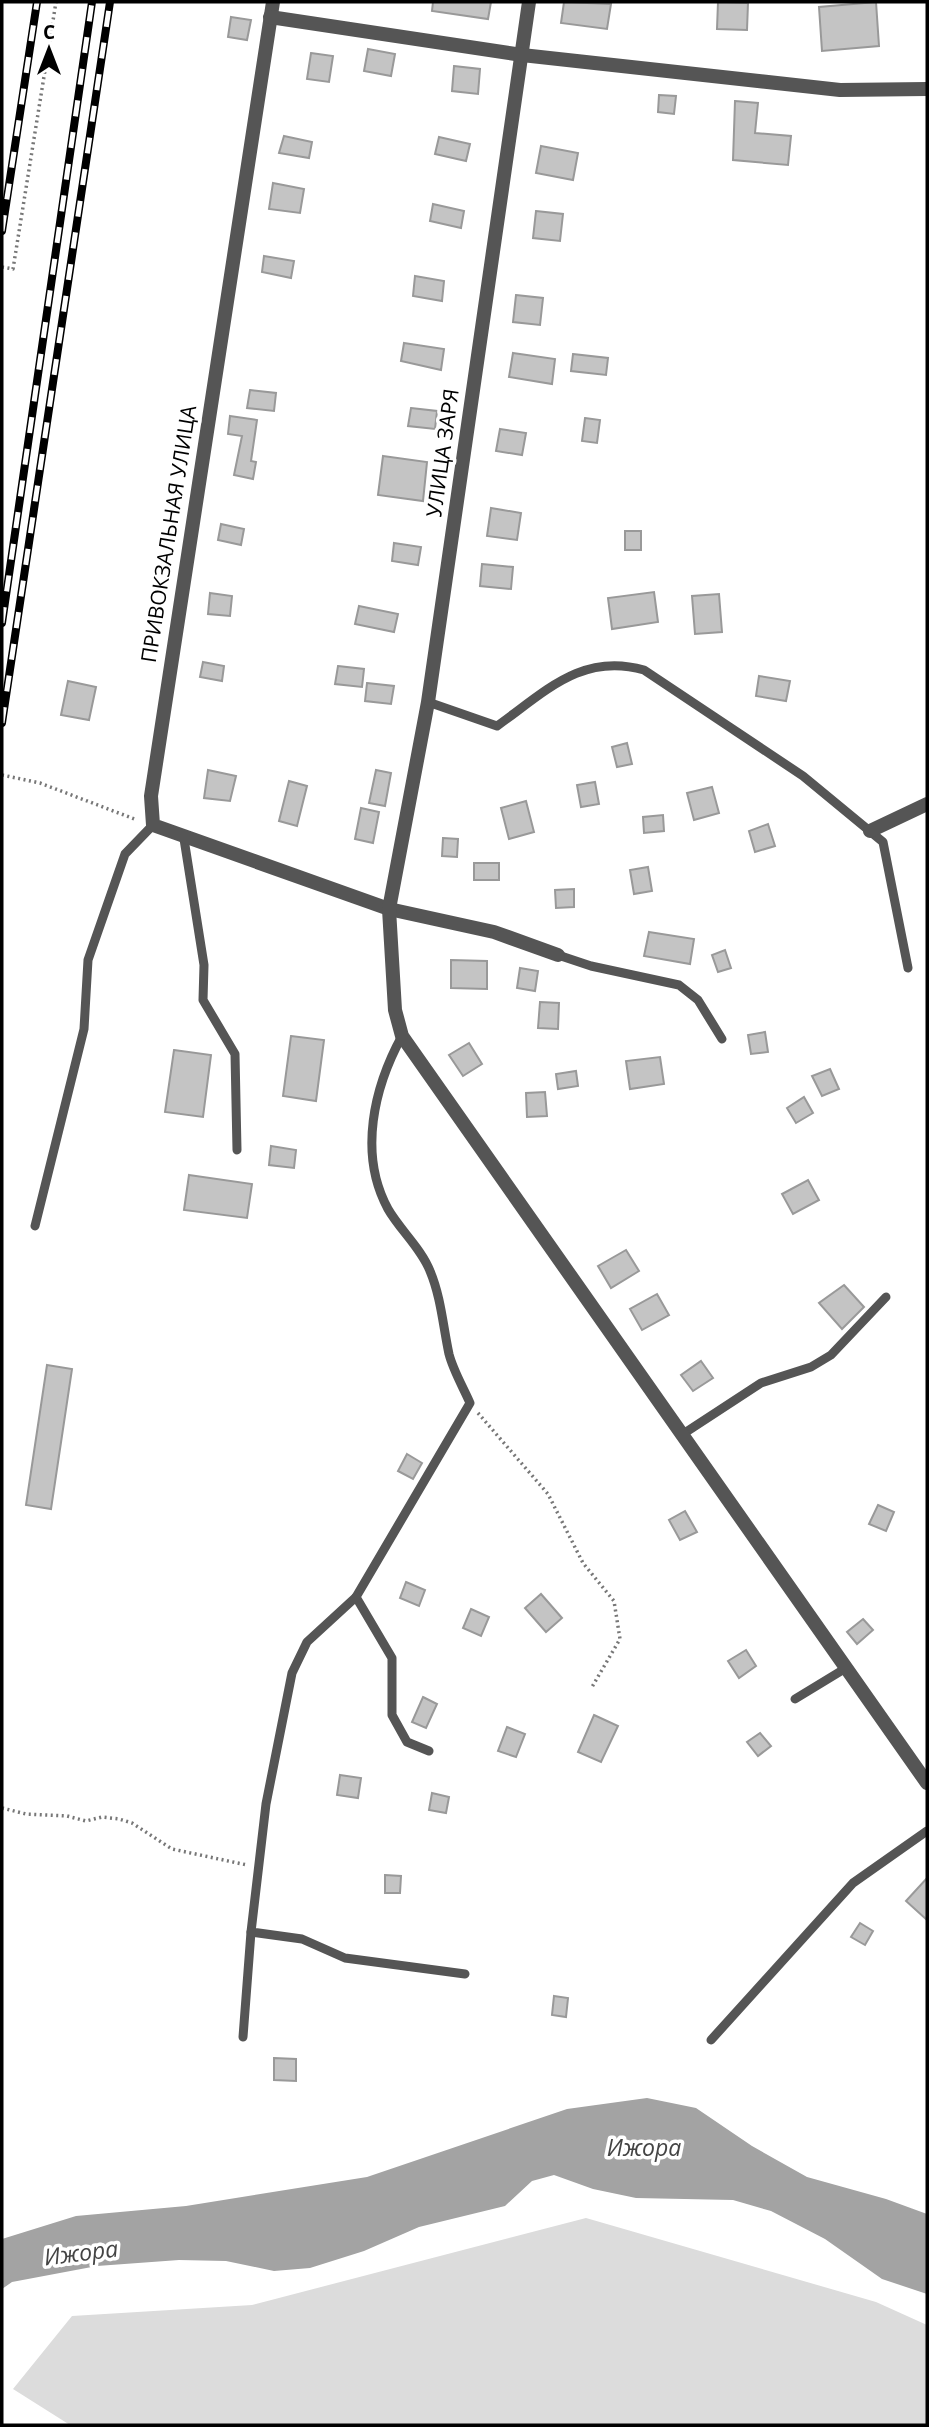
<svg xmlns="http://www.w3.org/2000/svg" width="929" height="2427" font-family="'Open Sans',sans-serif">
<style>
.green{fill:#dcdcdc}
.water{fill:#a3a3a3}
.building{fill:#c4c4c4;stroke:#999;stroke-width:2}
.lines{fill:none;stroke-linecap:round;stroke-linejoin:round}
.path{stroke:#777;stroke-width:3.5;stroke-dasharray:2 3.5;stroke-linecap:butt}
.lane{stroke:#555;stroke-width:9}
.street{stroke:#555;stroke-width:14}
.rail-casing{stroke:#000;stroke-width:8}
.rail{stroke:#fff;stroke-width:5;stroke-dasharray:16;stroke-linecap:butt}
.labels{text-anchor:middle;stroke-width:7;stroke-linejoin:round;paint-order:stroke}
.street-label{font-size:21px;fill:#000;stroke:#fff}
.water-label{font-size:23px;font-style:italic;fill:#444;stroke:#fff}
</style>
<rect width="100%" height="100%" fill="#fff"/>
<!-- green -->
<path class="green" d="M 586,2218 L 876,2302 L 927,2325 L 927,2425 L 70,2425 L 13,2389 L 72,2316 L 252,2305 Z"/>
<!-- water -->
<path class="water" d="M 647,2098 L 696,2108 L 752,2146 L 807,2177 L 886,2199 L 927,2214 L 927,2294 L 882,2279 L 825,2239 L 771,2211 L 733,2200 L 636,2198 L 593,2189 L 554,2175 L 532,2181 L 505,2206 L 419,2227 L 364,2251 L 310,2268 L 274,2271 L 226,2261 L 179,2260 L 97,2266 L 12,2282 L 2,2289 L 2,2239 L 76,2216 L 186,2206 L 367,2177 L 567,2109 Z"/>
<!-- building -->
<g class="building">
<path d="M 433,2 L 491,2 L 488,19 L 432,11 Z"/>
<path d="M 564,2 L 611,4 L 607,29 L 561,23 Z"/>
<path d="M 718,2 L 748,3 L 747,30 L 717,29 Z"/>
<path d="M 876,2 L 879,46 L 822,51 L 819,7 Z"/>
<path d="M 231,17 L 251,20 L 247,40 L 228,37 Z"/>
<path d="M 368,49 L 395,54 L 391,76 L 364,71 Z"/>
<path d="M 311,53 L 333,56 L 329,82 L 307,79 Z"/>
<path d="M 454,66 L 480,69 L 478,94 L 452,91 Z"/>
<path d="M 659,95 L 676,96 L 674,114 L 658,112 Z"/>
<path d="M 735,101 L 758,103 L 755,133 L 791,136 L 788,165 L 733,160 Z"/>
<path d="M 284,136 L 312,142 L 309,158 L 279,153 Z"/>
<path d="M 439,137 L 470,144 L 466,161 L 435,154 Z"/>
<path d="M 541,146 L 578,153 L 573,180 L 536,173 Z"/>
<path d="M 273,183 L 304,189 L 300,213 L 269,209 Z"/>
<path d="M 433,204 L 464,211 L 461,228 L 430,221 Z"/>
<path d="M 536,211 L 563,214 L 560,241 L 533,238 Z"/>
<path d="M 264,256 L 294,261 L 291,278 L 262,272 Z"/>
<path d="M 415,276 L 444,281 L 442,301 L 413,296 Z"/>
<path d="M 516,295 L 543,298 L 540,325 L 513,322 Z"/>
<path d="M 404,343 L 444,349 L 441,370 L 401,361 Z"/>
<path d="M 513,353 L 555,359 L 552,384 L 509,377 Z"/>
<path d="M 573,354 L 608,358 L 606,375 L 571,371 Z"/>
<path d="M 250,390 L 276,393 L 274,411 L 247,408 Z"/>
<path d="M 411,408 L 437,411 L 435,429 L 408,426 Z"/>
<path d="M 230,416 L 257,420 L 251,461 L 256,462 L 253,479 L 234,475 L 242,436 L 228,434 Z"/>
<path d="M 585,418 L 600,420 L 597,443 L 582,441 Z"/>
<path d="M 500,429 L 526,433 L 522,455 L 496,451 Z"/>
<path d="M 383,456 L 427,462 L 423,501 L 378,495 Z"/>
<path d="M 491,508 L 521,513 L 517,540 L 487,536 Z"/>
<path d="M 221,524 L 244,529 L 241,545 L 218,540 Z"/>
<rect x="625" y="531" width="16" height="19"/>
<path d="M 394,543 L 421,547 L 418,565 L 392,561 Z"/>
<path d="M 482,564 L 513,567 L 511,589 L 480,586 Z"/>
<path d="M 654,592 L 658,622 L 612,629 L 608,598 Z"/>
<path d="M 210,593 L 232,596 L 230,616 L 208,614 Z"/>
<path d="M 719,594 L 722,632 L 695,634 L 692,596 Z"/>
<path d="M 359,606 L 398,614 L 394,632 L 355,624 Z"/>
<path d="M 203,662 L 224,666 L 222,681 L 200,677 Z"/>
<path d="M 338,666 L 364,669 L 362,687 L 335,684 Z"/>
<path d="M 759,676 L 790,681 L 786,701 L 756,696 Z"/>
<path d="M 68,681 L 96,687 L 89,720 L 61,715 Z"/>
<path d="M 367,683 L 394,686 L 391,704 L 365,701 Z"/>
<path d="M 627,743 L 632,764 L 617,767 L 612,747 Z"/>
<path d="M 208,770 L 236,776 L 230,801 L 204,798 Z"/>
<path d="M 376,770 L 391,773 L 385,806 L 369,803 Z"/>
<path d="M 289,781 L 307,786 L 297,826 L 279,821 Z"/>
<path d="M 595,782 L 599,804 L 581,807 L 577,785 Z"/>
<path d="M 712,787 L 719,813 L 694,820 L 687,793 Z"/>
<path d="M 526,801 L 534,832 L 509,839 L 501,808 Z"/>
<path d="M 361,808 L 379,812 L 373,843 L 355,839 Z"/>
<path d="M 663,815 L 664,831 L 644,833 L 643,817 Z"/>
<path d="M 768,824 L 775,846 L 755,852 L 749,831 Z"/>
<path d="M 443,838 L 458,839 L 457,857 L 442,856 Z"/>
<rect x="474" y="863" width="25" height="17"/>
<path d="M 648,867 L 652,891 L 634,894 L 630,870 Z"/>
<path d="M 574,889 L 574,907 L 556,908 L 555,890 Z"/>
<path d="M 649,932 L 694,939 L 690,964 L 644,956 Z"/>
<path d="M 725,950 L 731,968 L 718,972 L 712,955 Z"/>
<path d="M 451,960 L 487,961 L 487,989 L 451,988 Z"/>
<path d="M 520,968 L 538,971 L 535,991 L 517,988 Z"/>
<path d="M 540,1002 L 559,1003 L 558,1029 L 538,1028 Z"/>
<path d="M 765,1032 L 768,1052 L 751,1054 L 748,1035 Z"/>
<path d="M 291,1036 L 324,1040 L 316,1101 L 283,1096 Z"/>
<path d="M 469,1043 L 482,1064 L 463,1076 L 449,1055 Z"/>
<path d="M 174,1050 L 211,1055 L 203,1117 L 165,1112 Z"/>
<path d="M 660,1057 L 664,1084 L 630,1089 L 626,1061 Z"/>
<path d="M 830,1069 L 839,1089 L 822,1096 L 812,1076 Z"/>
<path d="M 576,1071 L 578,1086 L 558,1089 L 556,1074 Z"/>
<path d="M 545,1092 L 547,1116 L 527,1117 L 526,1093 Z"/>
<path d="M 804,1097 L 813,1113 L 796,1123 L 787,1108 Z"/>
<path d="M 271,1146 L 296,1150 L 294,1168 L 269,1165 Z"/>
<path d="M 189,1175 L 252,1184 L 247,1218 L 184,1210 Z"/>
<path d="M 808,1180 L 819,1200 L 793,1214 L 782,1194 Z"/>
<path d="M 626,1250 L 639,1271 L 611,1288 L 598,1266 Z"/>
<path d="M 844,1285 L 864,1307 L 842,1329 L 819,1303 Z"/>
<path d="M 657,1294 L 669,1315 L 642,1330 L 630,1309 Z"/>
<path d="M 701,1361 L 713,1378 L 693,1391 L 681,1375 Z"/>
<path d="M 47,1365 L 72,1369 L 51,1509 L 26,1505 Z"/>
<path d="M 407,1454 L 422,1463 L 413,1479 L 398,1471 Z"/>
<path d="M 878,1505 L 894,1512 L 886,1531 L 869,1524 Z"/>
<path d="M 685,1511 L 697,1532 L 680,1540 L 669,1520 Z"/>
<path d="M 406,1582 L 425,1590 L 419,1606 L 400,1598 Z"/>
<path d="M 541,1594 L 562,1618 L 546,1632 L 525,1608 Z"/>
<path d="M 471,1609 L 489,1617 L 481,1636 L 463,1628 Z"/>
<path d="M 863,1619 L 873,1630 L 857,1644 L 847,1632 Z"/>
<path d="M 746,1650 L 756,1666 L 739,1678 L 728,1661 Z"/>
<path d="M 423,1697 L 437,1704 L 426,1728 L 412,1722 Z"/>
<path d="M 594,1715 L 618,1726 L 601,1762 L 578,1752 Z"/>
<path d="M 507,1727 L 525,1734 L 516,1757 L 498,1751 Z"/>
<path d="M 760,1733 L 771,1746 L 758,1756 L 747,1742 Z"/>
<path d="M 340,1775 L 361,1778 L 358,1798 L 337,1795 Z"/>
<path d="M 432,1793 L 449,1797 L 446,1813 L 429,1810 Z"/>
<path d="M 385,1875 L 401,1876 L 400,1893 L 385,1893 Z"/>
<path d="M 927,1878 L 927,1920 L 906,1901 Z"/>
<path d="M 860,1923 L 873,1931 L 865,1945 L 851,1937 Z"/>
<path d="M 554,1996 L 568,1998 L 566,2017 L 552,2015 Z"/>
<path d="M 274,2058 L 296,2059 L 296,2081 L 274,2080 Z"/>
</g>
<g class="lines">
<!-- path -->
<g class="path">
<path d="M 2,267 L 13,269 L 56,2"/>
<path d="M 2,775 L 40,783 L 137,820"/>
<path d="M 478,1413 L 548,1494 L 583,1563 L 614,1601 L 620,1639 L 592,1687"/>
<path d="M 2,1808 L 26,1814 L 67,1816 L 86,1821 L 102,1817 L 119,1819 L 132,1823 L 172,1849 L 247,1865"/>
</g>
<!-- lane -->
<g class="lane">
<path d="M 428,702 L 497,726 C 545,692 582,652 644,670 L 803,776 L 883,842 L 908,968"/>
<path d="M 184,839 L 204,965 L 203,1000 L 235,1054 L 237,1150"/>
<path d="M 558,955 L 591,966 L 679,985 L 698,1000 L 722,1039"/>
<path d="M 402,1036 C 374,1087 358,1154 388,1209 C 400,1230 421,1248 430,1271 C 441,1297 443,1326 449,1354 C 453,1370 463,1387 470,1403 L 356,1597 L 392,1658 L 392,1715 L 407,1742 L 429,1751"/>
<path d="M 35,1226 L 84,1029 L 88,960 L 125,854 L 153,825"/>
<path d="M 683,1434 L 761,1383 L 811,1367 L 831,1355 L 886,1297"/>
<path d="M 356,1597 L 307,1642 L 292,1673 L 266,1804 L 251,1932 L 302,1939 L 345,1958 L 465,1974"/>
<path d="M 795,1699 L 846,1668"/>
<path d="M 243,2037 L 251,1932"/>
<path d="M 711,2040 L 853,1883 L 927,1831"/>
</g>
<!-- street -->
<g class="street">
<path d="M 273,2 L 151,796 L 153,825 L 389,909 L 494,932 L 558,955"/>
<path d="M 529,2 L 428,702 L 389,909 L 395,1010 L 402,1036 L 927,1783"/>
<path d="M 270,17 L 522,55 L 840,90 L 927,89"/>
<path d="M 870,831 L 927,804"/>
</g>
<!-- rail casing -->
<g class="rail-casing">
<g id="rail">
<path d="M 2,231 L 37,2"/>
<path d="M 2,623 L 92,2"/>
<path d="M 2,723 L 110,2"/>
</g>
</g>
<!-- rail -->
<use href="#rail" class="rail"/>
</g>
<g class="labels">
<!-- street labels -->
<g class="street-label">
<text transform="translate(443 453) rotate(-82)" y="7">УЛИЦА ЗАРЯ</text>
<text transform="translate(169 534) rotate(-81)" y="7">ПРИВОКЗАЛЬНАЯ УЛИЦА</text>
</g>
<!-- water labels -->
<g class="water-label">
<text x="644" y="2156">Ижора</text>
<text transform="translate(81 2253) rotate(-7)" y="8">Ижора</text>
</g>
</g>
<!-- border -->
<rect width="929" height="2427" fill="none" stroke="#000000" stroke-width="7"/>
<!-- north arrow -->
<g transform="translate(49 49)" stroke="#ffffff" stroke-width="5" paint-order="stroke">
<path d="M0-5L12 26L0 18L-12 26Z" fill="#000000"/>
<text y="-10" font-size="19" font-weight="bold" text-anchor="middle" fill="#000000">С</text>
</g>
</svg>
